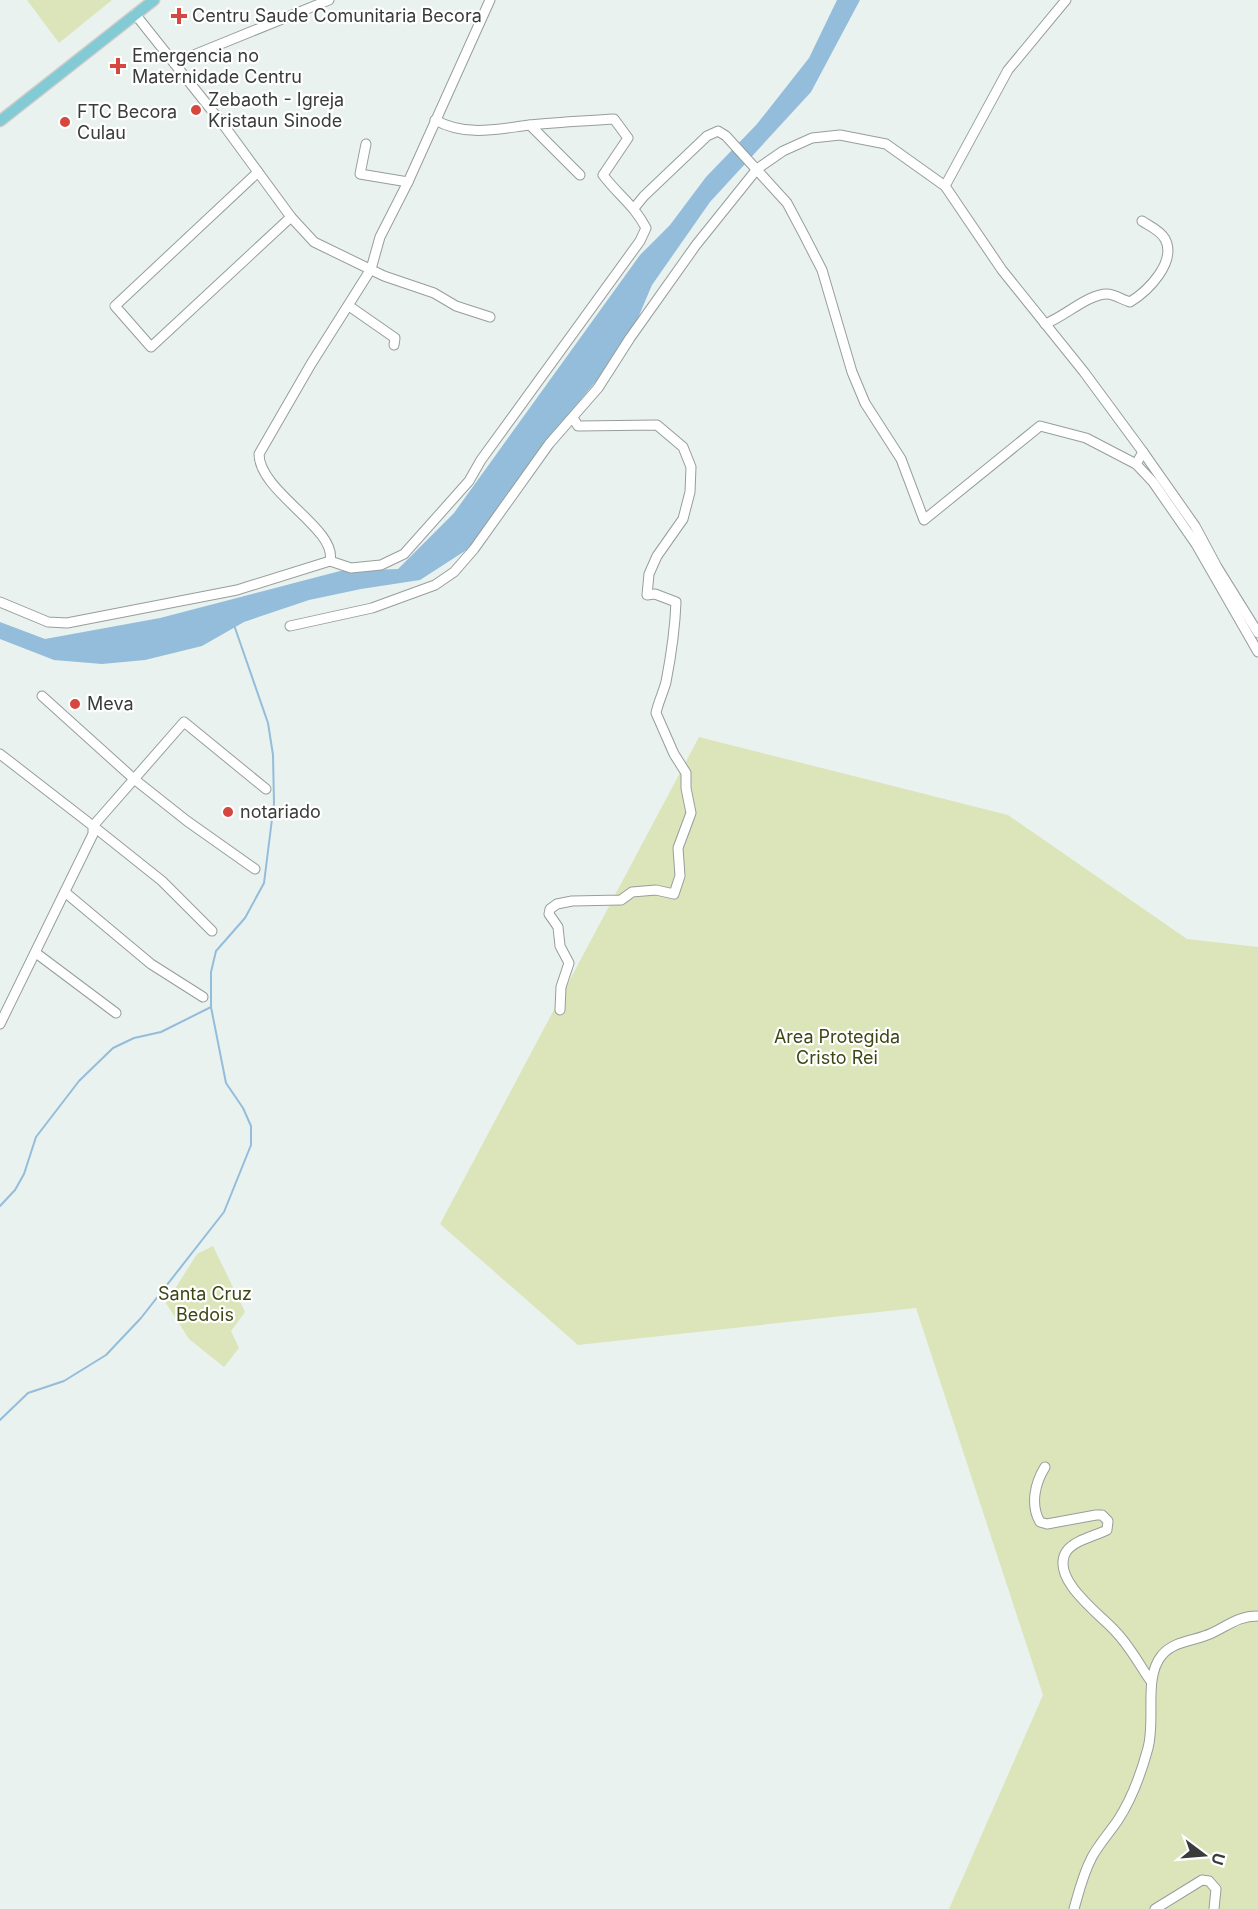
<svg xmlns="http://www.w3.org/2000/svg" width="1258" height="1909" font-family="Inter,sans-serif">
<style>
.green{fill:#dbe5b9}
.water{fill:#93bdda}
.lines{fill:none;stroke-linecap:round;stroke-linejoin:round}
.stream{stroke:#93bdda;stroke-width:2}
.minor-casing{stroke:#969e9c;stroke-width:11}
.major-casing{stroke:#ccc;stroke-width:13}
.minor{stroke:#fff;stroke-width:9}
.major{stroke:#82cad4;stroke-width:10}
.poi-dot{fill:#d5473f;stroke:#fff;stroke-width:2}
.labels{text-anchor:middle;stroke-width:4.5;stroke-linejoin:round;paint-order:stroke}
.poi-label{font-size:18px;fill:#393c3b;stroke:#fff;text-anchor:start}
.park-label{font-size:18px;fill:#3e4614;stroke:#fff}
</style>
<rect width="100%" height="100%" fill="#eaf2f0"/>
<!-- green -->
<g class="green">
<path d="M 27,0 L 112,0 L 59,43 Z"/>
<path d="M 699,737 L 1008,815 L 1187,939 L 1258,947 L 1258,1909 L 949,1909 L 1043,1695 L 916,1308 L 578,1345 L 440,1224 Z"/>
<path d="M 213,1246 L 245,1312 L 231,1331 L 239,1348 L 224,1367 L 189,1339 L 166,1303 L 197,1254 Z"/>
</g>
<!-- water -->
<path class="water" d="M 837,0 L 860,0 L 811,92 L 710,202 L 652,285 L 638,318 L 612,362 L 538,451 L 498,511 L 468,549 L 420,580 L 361,589 L 309,600 L 244,622 L 202,646 L 145,660 L 102,664 L 54,660 L 0,639 L 0,622 L 45,639 L 160,618 L 340,571 L 398,569 L 454,513 L 640,255 L 670,225 L 706,177 L 757,124 L 809,58 Z"/>
<g class="lines">
<!-- stream -->
<g class="stream">
<path d="M 0,1206 L 15,1190 L 24,1174 L 36,1137 L 79,1081 L 113,1048 L 134,1038 L 161,1032 L 211,1007"/>
<path d="M 0,1420 L 28,1393 L 64,1381 L 106,1355 L 141,1318 L 224,1212 L 251,1145 L 251,1126 L 243,1108 L 226,1083 L 211,1007 L 211,972 L 216,951 L 245,918 L 264,883 L 274,803 L 273,755 L 268,723 L 234,625"/>
</g>
<!-- minor casing -->
<g class="minor-casing">
<g id="minor">
<path d="M 135,14 L 225,127 L 291,217 L 314,242 L 384,276 L 434,293 L 456,306 L 490,317"/>
<path d="M 174,63 L 329,0"/>
<path d="M 530,125 L 580,175"/>
<path d="M 366,144 L 360,174 L 408,182"/>
<path d="M 258,172 L 115,306 L 151,347 L 291,217"/>
<path d="M 945,186 L 1002,270 L 1084,372 L 1143,452 L 1136,464"/>
<path d="M 635,207 L 644,196 L 707,136 L 718,131 L 726,136 L 787,203 L 803,233 L 822,270 L 852,372 L 865,403 L 901,459 L 924,520 L 1040,426 L 1086,438 L 1136,464 L 1153,482 L 1196,544 L 1258,652"/>
<path d="M 349,306 L 395,338 L 394,345"/>
<path d="M 1045,324 C 1064,317 1088,294 1107,294 C 1114,294 1123,300 1130,302 C 1148,291 1177,262 1165,239 C 1160,230 1149,226 1142,221"/>
<path d="M 1143,452 L 1195,526 L 1217,567 L 1258,633"/>
<path d="M 330,561 C 338,529 259,492 259,454 L 311,364 L 371,269 L 380,237 L 408,182 L 490,0"/>
<path d="M 0,602 L 48,622 L 67,623 L 237,590 L 330,561 L 351,568 L 381,565 L 404,554 L 469,481 L 481,460 L 640,241 L 646,228 C 634,205 619,196 603,175 L 628,138 L 614,119 C 586,121 558,122 530,125 C 497,129 466,137 435,120"/>
<path d="M 290,626 L 372,608 L 435,585 L 454,572 L 474,549 L 549,444 L 598,388 L 630,338 L 696,245 L 757,169 L 783,151 L 812,138 L 840,135 L 886,144 L 945,186 L 1008,70 L 1066,0"/>
<path d="M 42,696 L 134,779 L 187,821 L 255,869"/>
<path d="M 0,754 L 93,826 L 93,834 L 0,1024"/>
<path d="M 66,893 L 151,964 L 203,997"/>
<path d="M 212,931 L 162,881 L 93,826 L 184,722 L 266,789"/>
<path d="M 36,953 L 116,1013"/>
<path d="M 560,1010 L 561,987 L 569,963 L 560,946 L 558,927 L 549,914 L 550,909 L 557,904 L 572,901 L 621,900 L 632,892 L 656,890 L 674,894 L 680,876 L 678,848 L 691,813 L 686,788 L 686,773 L 674,754 L 656,713 C 658,703 663,693 666,682 C 671,656 675,629 676,602 L 655,594 L 647,595 L 649,574 L 657,556 L 683,519 L 690,492 L 691,467 L 683,447 L 657,425 L 578,426 L 573,418"/>
<path d="M 1045,1467 C 1035,1483 1030,1505 1040,1522 L 1047,1524 L 1096,1515 L 1102,1515 L 1108,1521 L 1107,1530 C 1095,1536 1074,1540 1066,1552 C 1050,1579 1101,1615 1115,1631 C 1129,1645 1139,1664 1150,1680"/>
<path d="M 1074,1909 C 1079,1891 1083,1874 1092,1857 C 1099,1844 1110,1832 1118,1820 C 1133,1797 1141,1774 1148,1748 C 1156,1718 1143,1678 1162,1655 C 1175,1640 1196,1641 1212,1633 C 1229,1625 1238,1616 1258,1616"/>
<path d="M 1155,1909 L 1202,1880 L 1209,1881 L 1216,1889 L 1214,1909"/>
</g>
</g>
<!-- major casing -->
<g class="major-casing">
<path id="major" d="M 0,121 L 154,0"/>
</g>
<!-- minor -->
<use href="#minor" class="minor"/>
<!-- major -->
<use href="#major" class="major"/>
</g>
<!-- markers -->
<g class="poi-dot">
<path d="M176 7h6v6h6v6h-6v6h-6v-6h-6v-6h6z"/>
<path d="M115 57h6v6h6v6h-6v6h-6v-6h-6v-6h6z"/>
<circle cx="196" cy="110" r="6"/>
<circle cx="65" cy="122" r="6"/>
<circle cx="75" cy="704" r="6"/>
<circle cx="228" cy="812" r="6"/>
</g>
<g class="labels">
<!-- poi labels -->
<g class="poi-label">
<text x="192" y="22">Centru Saude Comunitaria Becora</text>
<text x="132" y="62">Emergencia no<tspan x="132" dy="21">Maternidade Centru</tspan></text>
<text x="208" y="106">Zebaoth - Igreja<tspan x="208" dy="21">Kristaun Sinode</tspan></text>
<text x="77" y="118">FTC Becora<tspan x="77" dy="21">Culau</tspan></text>
<text x="87" y="710">Meva</text>
<text x="240" y="818">notariado</text>
</g>
<!-- park labels -->
<g class="park-label">
<text x="837" y="1043">Area Protegida<tspan x="837" dy="21">Cristo Rei</tspan></text>
<text x="205" y="1300">Santa Cruz<tspan x="205" dy="21">Bedois</tspan></text>
</g>
</g>
<!-- north arrow -->
<g transform="translate(1204 1855) rotate(106)" stroke="#ffffff" stroke-width="4.5" paint-order="stroke">
<path d="M0-4.5L10 22L0 15L-10 22Z" fill="#393c3b"/>
<text y="-9" font-size="16" font-weight="bold" text-anchor="middle" fill="#393c3b">U</text>
</g>
</svg>
